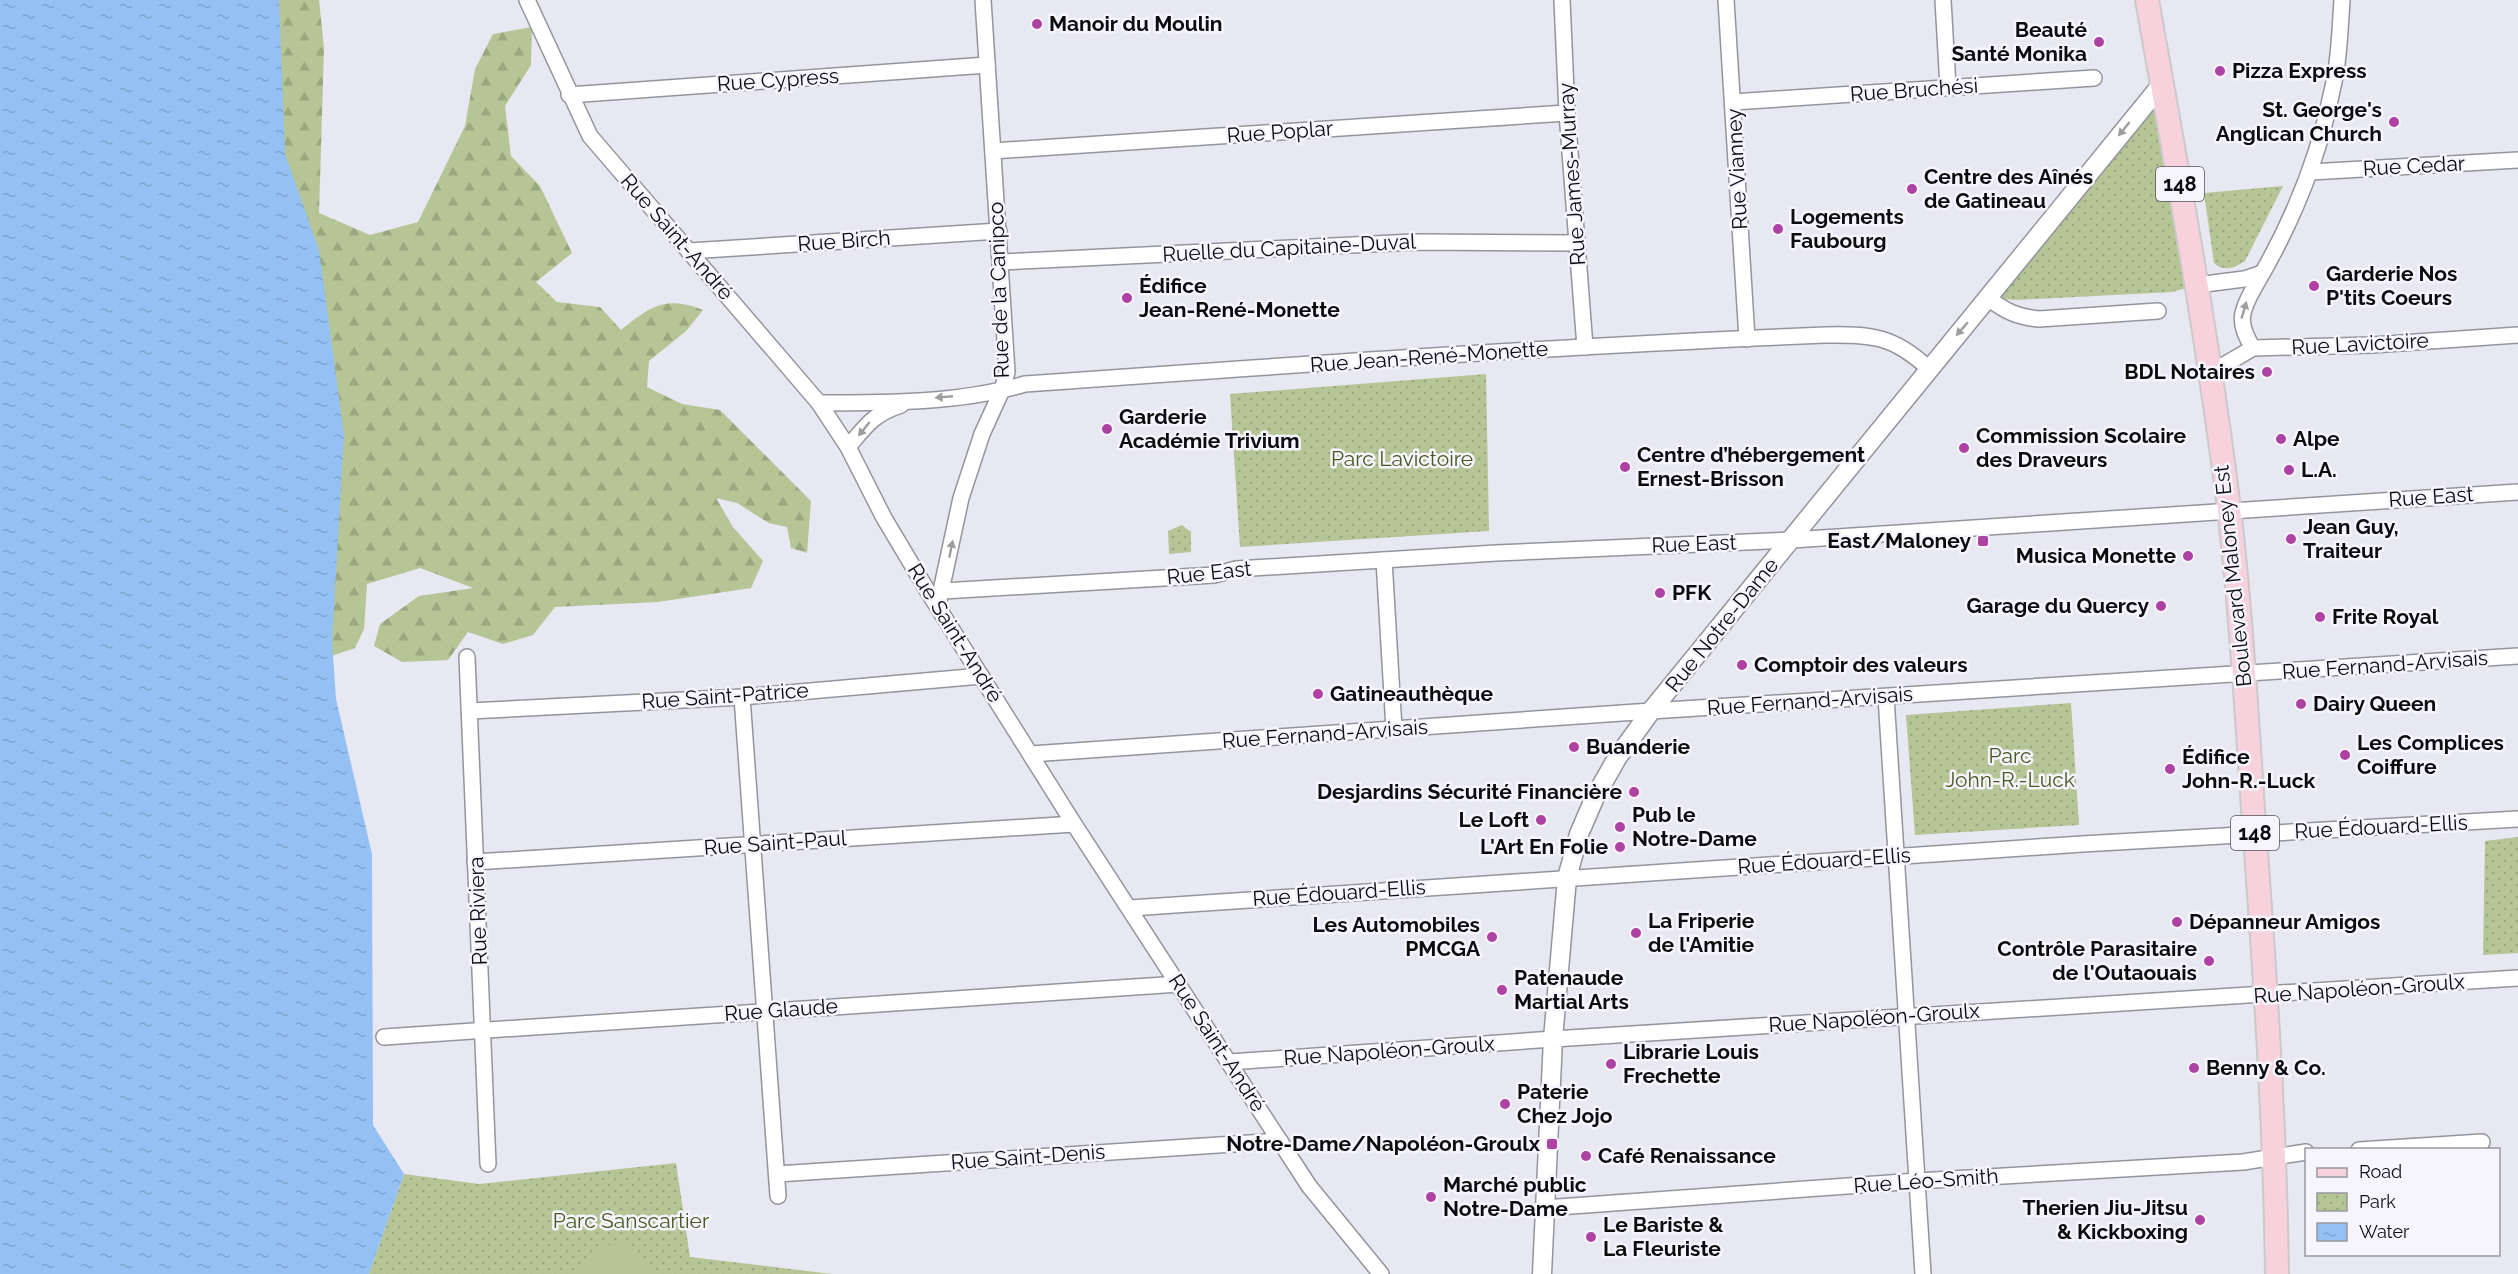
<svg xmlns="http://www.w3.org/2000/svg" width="2518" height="1274" font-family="Raleway,sans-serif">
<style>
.forest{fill:url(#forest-firs)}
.park{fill:url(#park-dots)}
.garden{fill:#b5c595}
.water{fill:url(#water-ripples)}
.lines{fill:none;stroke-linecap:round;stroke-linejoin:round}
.minor-casing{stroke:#94949e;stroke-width:18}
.tertiary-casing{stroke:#94949e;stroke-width:21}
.primary-casing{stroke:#cacaca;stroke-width:26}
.minor{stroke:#fff;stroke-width:15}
.tertiary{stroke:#fff;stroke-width:18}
.primary{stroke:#f7d1db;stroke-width:22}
.oneway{fill:#9e9e9f}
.poi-dot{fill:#ae42a2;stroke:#f6f5fe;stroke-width:2}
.labels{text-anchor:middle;stroke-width:5;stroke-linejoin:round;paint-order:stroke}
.shield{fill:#f6f5fe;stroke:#525257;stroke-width:1.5}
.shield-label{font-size:20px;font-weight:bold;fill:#0c0c0f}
.poi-label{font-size:21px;font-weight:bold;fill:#0c0c0f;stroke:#f6f5fe;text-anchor:start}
.street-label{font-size:21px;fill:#0c0c0f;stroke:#f6f5fe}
.park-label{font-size:21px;fill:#49581f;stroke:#f6f5fe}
</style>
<defs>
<pattern id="forest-firs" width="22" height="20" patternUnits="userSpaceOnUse" patternTransform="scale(1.5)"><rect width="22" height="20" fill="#b5c595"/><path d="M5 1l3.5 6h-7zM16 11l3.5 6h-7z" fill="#9aa87f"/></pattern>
<pattern id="park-dots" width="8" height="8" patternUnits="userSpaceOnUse" patternTransform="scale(1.5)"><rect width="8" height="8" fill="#b5c595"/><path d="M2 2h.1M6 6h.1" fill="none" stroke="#9aa87f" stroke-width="1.8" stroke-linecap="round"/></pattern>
<pattern id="water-ripples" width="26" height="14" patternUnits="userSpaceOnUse" patternTransform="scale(1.5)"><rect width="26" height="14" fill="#94c0f4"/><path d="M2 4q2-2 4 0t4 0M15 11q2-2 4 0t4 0" fill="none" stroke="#7ea4d0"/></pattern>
</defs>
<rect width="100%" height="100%" fill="#e8e8f2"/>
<!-- forest -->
<path class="forest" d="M 261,0 L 319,0 L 324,48 L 319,213 L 370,235 L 418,222 L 465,126 L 475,69 L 493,34 L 532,27 L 531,65 L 505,106 L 511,156 L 540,186 L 572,253 L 536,282 L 557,302 L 600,307 L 621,330 C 650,307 665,295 703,310 L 686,331 L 649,361 L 647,387 L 682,404 L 720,410 L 811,501 L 807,553 L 791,548 L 787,527 L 769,523 L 737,503 L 716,498 L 733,527 L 763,561 L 751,588 L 658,602 L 555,607 L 533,635 L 503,644 L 468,632 L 448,660 L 402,662 L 374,646 L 380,624 L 419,596 L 473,588 L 420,568 L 367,584 L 364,629 L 355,648 L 314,662 L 287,253 Z"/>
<!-- park -->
<g class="park">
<path d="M 2162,84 L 2197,285 L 2172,292 L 2017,300 L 1988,298 Z"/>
<path d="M 2283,186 L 2245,261 C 2236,267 2224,273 2214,263 L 2204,193 Z"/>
<path d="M 1486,374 L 1489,531 L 1240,547 L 1230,394 Z"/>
<path d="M 1182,525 L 1191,532 L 1191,552 L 1169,554 L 1168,531 Z"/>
<path d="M 2071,703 L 2079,825 L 1915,835 L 1906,715 Z"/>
<path d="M 2518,837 L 2518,953 L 2483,955 L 2485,841 Z"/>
<path d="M 676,1163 L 690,1257 L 832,1274 L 369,1274 L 404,1174 L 479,1184 Z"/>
</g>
<!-- garden -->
<path class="garden" d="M 622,1239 L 657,1274 L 574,1274 L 594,1252 Z"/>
<!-- water -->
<path class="water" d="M 0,0 L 279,0 L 285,154 L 319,250 L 344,435 L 332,641 L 336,699 L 372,854 L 373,1125 L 404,1174 L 369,1274 L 0,1274 Z"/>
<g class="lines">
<!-- minor casing -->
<g class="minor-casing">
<g id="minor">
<path d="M 527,0 L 590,136 L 819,403 L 848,447 L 884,518 L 927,590 L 1074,824 L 1309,1186 L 1381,1274"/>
<path d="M 1562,0 L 1567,113 L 1585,347"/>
<path d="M 1726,0 L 1747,339"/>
<path d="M 1943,0 L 1948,87"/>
<path d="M 569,95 L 987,65"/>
<path d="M 1733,102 L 2094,78"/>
<path d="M 993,151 L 1567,113"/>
<path d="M 2311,172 L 2518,160"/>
<path d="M 689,251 L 999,231"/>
<path d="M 1001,262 L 1414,242 L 1577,243"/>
<path d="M 2197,285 L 2244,279 L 2262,273"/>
<path d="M 1988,298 C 2005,311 2017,317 2039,319 L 2158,311"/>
<path d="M 2253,348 C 2237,323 2240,312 2255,286 C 2291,225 2318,161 2332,91 C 2339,62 2340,30 2342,0"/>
<path d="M 2211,376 L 2219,368 L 2253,348 L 2372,345 L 2518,335"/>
<path d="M 819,403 C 887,403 960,403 1025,384 C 1291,365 1558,346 1825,335 C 1871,334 1894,336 1928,368"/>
<path d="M 848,447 C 866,426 873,414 901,405"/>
<path d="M 1384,560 L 1394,729"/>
<path d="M 943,591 L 1214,575 L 1236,569 L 1496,553 L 1792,540 L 2518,492"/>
<path d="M 939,600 L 961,498 L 982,434 L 1002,390 L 1007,372 L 983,0"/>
<path d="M 467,657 L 488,1164"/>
<path d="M 742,697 L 778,1196"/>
<path d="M 1886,697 L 1923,1274"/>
<path d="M 470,711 L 742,697 L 981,676"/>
<path d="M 1031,754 L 1651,711 L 2518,656"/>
<path d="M 475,862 L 1074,824"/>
<path d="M 1130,908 L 2082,844 L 2518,819"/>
<path d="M 384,1037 L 1179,984"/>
<path d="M 1230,1062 L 1553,1039 L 2518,978"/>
<path d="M 2359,1150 L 2482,1142"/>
<path d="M 777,1174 L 1280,1141"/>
<path d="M 1544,1208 L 1917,1181 L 2243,1162 L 2306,1152"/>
</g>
</g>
<!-- tertiary casing -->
<g class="tertiary-casing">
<path id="tertiary" d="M 1542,1274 L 1553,1039 L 1567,878 L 1579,834 L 1595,797 L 1617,758 L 1651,711 L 2162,84"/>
</g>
<!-- primary casing -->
<g class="primary-casing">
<path id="primary" d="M 2147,0 C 2177,169 2208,338 2229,509 C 2241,613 2247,719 2254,824 C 2265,974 2275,1124 2277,1274"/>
</g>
<!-- minor -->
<use href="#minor" class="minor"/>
<!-- tertiary -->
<use href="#tertiary" class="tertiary"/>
<!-- primary -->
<use href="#primary" class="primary"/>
</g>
<!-- one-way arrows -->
<defs><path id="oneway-solid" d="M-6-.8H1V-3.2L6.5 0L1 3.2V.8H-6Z" transform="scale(1.5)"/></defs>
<g class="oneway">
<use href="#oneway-solid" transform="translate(2124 129) rotate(129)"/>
<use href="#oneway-solid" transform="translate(2244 310) rotate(-74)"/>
<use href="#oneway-solid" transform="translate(1962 329) rotate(131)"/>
<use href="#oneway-solid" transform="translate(944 397) rotate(175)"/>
<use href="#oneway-solid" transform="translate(864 429) rotate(129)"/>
<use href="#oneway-solid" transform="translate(951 549) rotate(-79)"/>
</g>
<!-- markers -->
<g class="poi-dot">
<circle cx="1037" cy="24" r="6"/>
<circle cx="2099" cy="42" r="6"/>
<circle cx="2220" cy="71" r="6"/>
<circle cx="2394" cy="122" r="6"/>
<circle cx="1912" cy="189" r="6"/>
<circle cx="1778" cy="229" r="6"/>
<circle cx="2314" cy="286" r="6"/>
<circle cx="1127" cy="298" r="6"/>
<circle cx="2267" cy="372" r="6"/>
<circle cx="1107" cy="429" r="6"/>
<circle cx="2281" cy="439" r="6"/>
<circle cx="1964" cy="448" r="6"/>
<circle cx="1625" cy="467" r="6"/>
<circle cx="2289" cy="470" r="6"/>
<circle cx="2291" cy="539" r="6"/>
<rect x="1977" y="535" width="12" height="12" rx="3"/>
<circle cx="2188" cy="556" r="6"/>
<circle cx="1660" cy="593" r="6"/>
<circle cx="2161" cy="606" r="6"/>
<circle cx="2320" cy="617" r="6"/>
<circle cx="1742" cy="665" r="6"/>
<circle cx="1318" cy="694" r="6"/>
<circle cx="2301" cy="704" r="6"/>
<circle cx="1574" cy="747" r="6"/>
<circle cx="2345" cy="755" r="6"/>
<circle cx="2170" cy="769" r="6"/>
<circle cx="1634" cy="792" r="6"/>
<circle cx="1541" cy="820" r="6"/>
<circle cx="1620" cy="827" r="6"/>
<circle cx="1620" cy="847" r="6"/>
<circle cx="2177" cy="922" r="6"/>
<circle cx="1636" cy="933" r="6"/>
<circle cx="1492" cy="937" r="6"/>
<circle cx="2209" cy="961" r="6"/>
<circle cx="1502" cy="990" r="6"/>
<circle cx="1611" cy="1064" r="6"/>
<circle cx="2194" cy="1068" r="6"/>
<circle cx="1505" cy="1104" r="6"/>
<rect x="1546" y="1138" width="12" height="12" rx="3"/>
<circle cx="1586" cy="1156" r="6"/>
<circle cx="1431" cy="1197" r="6"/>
<circle cx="2200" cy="1220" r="6"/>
<circle cx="1591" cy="1237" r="6"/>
</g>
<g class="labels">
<!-- shield labels -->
<g class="shield">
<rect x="2156" y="167" width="48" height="34" rx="4.5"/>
<rect x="2231" y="816" width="48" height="34" rx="4.5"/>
</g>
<g class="shield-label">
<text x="2180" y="191">148</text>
<text x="2255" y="840">148</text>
</g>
<!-- poi labels -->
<g class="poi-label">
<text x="1049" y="31">Manoir du Moulin</text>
<text x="2087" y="37" text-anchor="end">Beauté<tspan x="2087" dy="24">Santé Monika</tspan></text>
<text x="2232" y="78">Pizza Express</text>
<text x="2382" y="117" text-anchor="end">St. George's<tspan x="2382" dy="24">Anglican Church</tspan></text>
<text x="1924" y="184">Centre des Aînés<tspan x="1924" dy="24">de Gatineau</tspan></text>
<text x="1790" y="224">Logements<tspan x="1790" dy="24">Faubourg</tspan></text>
<text x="2326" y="281">Garderie Nos<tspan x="2326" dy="24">P'tits Coeurs</tspan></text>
<text x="1139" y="293">Édifice<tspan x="1139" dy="24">Jean-René-Monette</tspan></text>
<text x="2255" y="379" text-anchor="end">BDL Notaires</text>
<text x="1119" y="424">Garderie<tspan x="1119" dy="24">Académie Trivium</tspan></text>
<text x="1976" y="443">Commission Scolaire<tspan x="1976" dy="24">des Draveurs</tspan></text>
<text x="2293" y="446">Alpe</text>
<text x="1637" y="462">Centre d’hébergement<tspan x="1637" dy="24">Ernest-Brisson</tspan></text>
<text x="2301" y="477">L.A.</text>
<text x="2303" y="534">Jean Guy,<tspan x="2303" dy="24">Traiteur</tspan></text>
<text x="1971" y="548" text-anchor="end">East/Maloney</text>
<text x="2176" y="563" text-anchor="end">Musica Monette</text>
<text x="1672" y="600">PFK</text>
<text x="2149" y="613" text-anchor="end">Garage du Quercy</text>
<text x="2332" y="624">Frite Royal</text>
<text x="1754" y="672">Comptoir des valeurs</text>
<text x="1330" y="701">Gatineauthèque</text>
<text x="2313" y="711">Dairy Queen</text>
<text x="2357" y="750">Les Complices<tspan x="2357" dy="24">Coiffure</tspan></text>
<text x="1586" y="754">Buanderie</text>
<text x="2182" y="764">Édifice<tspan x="2182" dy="24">John-R.-Luck</tspan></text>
<text x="1622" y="799" text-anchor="end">Desjardins Sécurité Financière</text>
<text x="1632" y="822">Pub le<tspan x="1632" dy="24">Notre-Dame</tspan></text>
<text x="1529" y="827" text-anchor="end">Le Loft</text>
<text x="1608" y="854" text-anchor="end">L'Art En Folie</text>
<text x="1648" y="928">La Friperie<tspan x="1648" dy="24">de l'Amitie</tspan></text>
<text x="2189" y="929">Dépanneur Amigos</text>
<text x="1480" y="932" text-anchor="end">Les Automobiles<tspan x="1480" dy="24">PMCGA</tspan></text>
<text x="2197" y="956" text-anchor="end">Contrôle Parasitaire<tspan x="2197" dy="24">de l'Outaouais</tspan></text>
<text x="1514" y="985">Patenaude<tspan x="1514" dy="24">Martial Arts</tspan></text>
<text x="1623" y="1059">Librarie Louis<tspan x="1623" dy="24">Frechette</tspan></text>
<text x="2206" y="1075">Benny &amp; Co.</text>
<text x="1517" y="1099">Paterie<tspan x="1517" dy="24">Chez Jojo</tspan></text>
<text x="1540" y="1151" text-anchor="end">Notre-Dame/Napoléon-Groulx</text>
<text x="1598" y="1163">Café Renaissance</text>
<text x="1443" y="1192">Marché public<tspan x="1443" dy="24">Notre-Dame</tspan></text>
<text x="2188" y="1215" text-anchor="end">Therien Jiu-Jitsu<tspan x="2188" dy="24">&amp; Kickboxing</tspan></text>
<text x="1603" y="1232">Le Bariste &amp;<tspan x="1603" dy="24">La Fleuriste</tspan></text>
</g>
<!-- street labels -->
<g class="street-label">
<text transform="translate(778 80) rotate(-4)" y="7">Rue Cypress</text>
<text transform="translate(1914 90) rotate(-4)" y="7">Rue Bruchési</text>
<text transform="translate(1280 132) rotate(-4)" y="7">Rue Poplar</text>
<text transform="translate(2414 166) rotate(-3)" y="7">Rue Cedar</text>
<text transform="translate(1737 169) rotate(-93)" y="7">Rue Vianney</text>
<text transform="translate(1572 174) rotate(-94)" y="7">Rue James-Murray</text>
<text transform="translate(677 237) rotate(49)" y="7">Rue Saint-André</text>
<text transform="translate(844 241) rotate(-4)" y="7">Rue Birch</text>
<text transform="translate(1289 248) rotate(-3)" y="7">Ruelle du Capitaine-Duval</text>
<text transform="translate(999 290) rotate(-92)" y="7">Rue de la Canipco</text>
<text transform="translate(2360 344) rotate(-3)" y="7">Rue Lavictoire</text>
<text transform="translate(1429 357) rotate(-4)" y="7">Rue Jean-René-Monette</text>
<text transform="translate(2431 497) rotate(-4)" y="7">Rue East</text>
<text transform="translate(1694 544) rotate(-2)" y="7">Rue East</text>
<text transform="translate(1209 573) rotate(-6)" y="7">Rue East</text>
<text transform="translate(2233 576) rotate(-96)" y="7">Boulevard Maloney Est</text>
<text transform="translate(1722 625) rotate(-51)" y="7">Rue Notre-Dame</text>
<text transform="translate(955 633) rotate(58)" y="7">Rue Saint-André</text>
<text transform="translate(2385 665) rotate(-4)" y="7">Rue Fernand-Arvisais</text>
<text transform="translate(725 696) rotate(-4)" y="7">Rue Saint-Patrice</text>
<text transform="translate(1810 701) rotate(-4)" y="7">Rue Fernand-Arvisais</text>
<text transform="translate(1325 734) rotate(-4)" y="7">Rue Fernand-Arvisais</text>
<text transform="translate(2381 827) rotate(-3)" y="7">Rue Édouard-Ellis</text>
<text transform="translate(775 843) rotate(-4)" y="7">Rue Saint-Paul</text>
<text transform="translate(1824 861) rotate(-4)" y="7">Rue Édouard-Ellis</text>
<text transform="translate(1339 893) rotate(-4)" y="7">Rue Édouard-Ellis</text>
<text transform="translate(478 911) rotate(-92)" y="7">Rue Riviera</text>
<text transform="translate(2359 989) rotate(-4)" y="7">Rue Napoléon-Groulx</text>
<text transform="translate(781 1010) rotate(-4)" y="7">Rue Glaude</text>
<text transform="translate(1874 1018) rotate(-4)" y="7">Rue Napoléon-Groulx</text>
<text transform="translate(1217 1043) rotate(57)" y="7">Rue Saint-André</text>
<text transform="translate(1389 1051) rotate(-4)" y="7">Rue Napoléon-Groulx</text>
<text transform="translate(1028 1157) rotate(-4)" y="7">Rue Saint-Denis</text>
<text transform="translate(1926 1181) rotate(-4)" y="7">Rue Léo-Smith</text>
</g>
<!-- park labels -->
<g class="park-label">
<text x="1402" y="466">Parc Lavictoire</text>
<text x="2010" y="763">Parc<tspan x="2010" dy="24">John-R.-Luck</tspan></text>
<text x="631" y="1228">Parc Sanscartier</text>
</g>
</g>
<!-- legend -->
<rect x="2305" y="1148" width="195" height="108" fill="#f6f5fe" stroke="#98989e" stroke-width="1.5"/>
<rect x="2317" y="1168" width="30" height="9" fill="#f7d1db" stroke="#98989e" stroke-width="1.5"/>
<text x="2359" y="1178" font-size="18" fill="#0c0c0f">Road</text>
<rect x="2317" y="1193" width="30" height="18" fill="url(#park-dots)" stroke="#98989e" stroke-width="1.5"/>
<text x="2359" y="1208" font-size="18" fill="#0c0c0f">Park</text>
<rect x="2317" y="1223" width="30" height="18" fill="url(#water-ripples)" stroke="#98989e" stroke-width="1.5"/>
<text x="2359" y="1238" font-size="18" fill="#0c0c0f">Water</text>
</svg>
